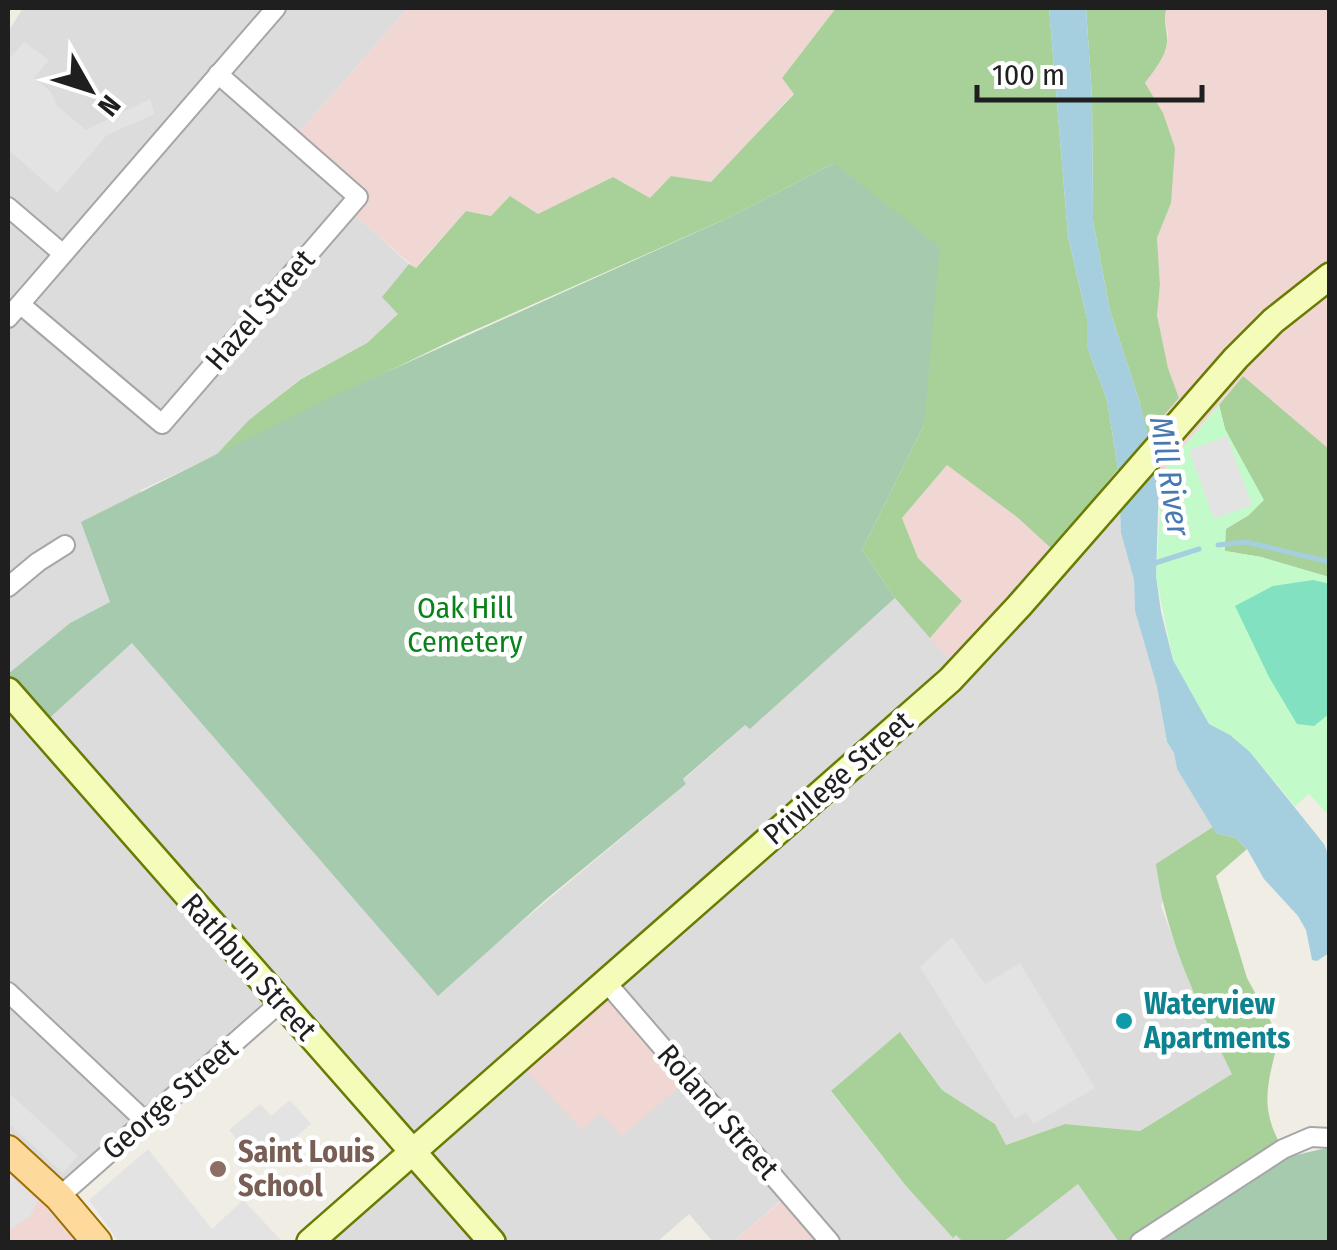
<svg xmlns="http://www.w3.org/2000/svg" width="1337" height="1250" font-family="'Fira Sans Condensed',sans-serif">
<style>
.residential{fill:#dddcdc;fill-rule:evenodd}
.commercial{fill:#f1d7d4}
.forest{fill:#a7d199}
.cemetery{fill:#a6caad}
.park{fill:#c2fbc9}
.pitch{fill:#81e1c1}
.parking{fill:#e3e3e3}
.water{fill:#a5cfdf}
.lines{fill:none;stroke-linecap:round;stroke-linejoin:round}
.stream{stroke:#a5cfdf;stroke-width:5}
.street-casing{stroke:#a6a6a6;stroke-width:22}
.secondary-casing{stroke:#687b02;stroke-width:30}
.primary-casing{stroke:#9b6f00;stroke-width:32}
.street{stroke:#fff;stroke-width:18}
.secondary{stroke:#f5fbb8;stroke-width:25}
.primary{stroke:#fed99c;stroke-width:28}
.culture-dot{fill:#0f9aa8;stroke:#fff;stroke-width:4}
.education-dot{fill:#8d6e63;stroke:#fff;stroke-width:4}
.labels{text-anchor:middle;stroke-width:9;stroke-linejoin:round;paint-order:stroke}
.street-label{font-size:30px;fill:#1f1f1f;stroke:#fff}
.park-label{font-size:30px;fill:#088219;stroke:#fff}
.culture-label{font-size:30px;font-weight:bold;fill:#0d838f;stroke:#fff;text-anchor:start}
.education-label{font-size:30px;font-weight:bold;fill:#785e54;stroke:#fff;text-anchor:start}
.water-label{font-size:32px;font-style:italic;fill:#4878b2;stroke:#fff}
</style>
<rect width="100%" height="100%" fill="#f0ede5"/>
<!-- residential -->
<g class="residential">
<path d="M 23,8 L 408,8 L 295,137 L 355,191 L 344,205 L 409,264 L 383,297 L 399,313 L 367,343 L 300,379 L 250,420 L 216,455 L 141,490 L 111,602 L 70,623 L 8,674 L 8,32 Z"/>
<path d="M 1120,513 L 1121,533 L 1134,580 L 1135,611 L 1157,687 L 1167,742 L 1174,753 L 1177,769 L 1213,827 L 1187,847 L 1161,906 L 1191,987 L 1233,1074 L 1140,1131 L 1065,1124 L 1006,1145 L 995,1124 L 942,1090 L 901,1033 L 831,1092 L 906,1186 L 952,1237 L 956,1235 L 963,1242 L 830,1242 L 788,1194 L 733,1242 L 713,1242 L 689,1214 L 657,1242 L 303,1242 L 406,1152 L 287,1008 L 63,1198 L 8,1150 L 8,688 L 43,724 L 132,643 L 501,939 L 686,784 L 683,780 L 745,725 L 751,728 L 895,598 L 967,678 ZM 605,979 L 622,1136 L 601,1112 L 582,1129 Z"/>
<path d="M 1078,1184 L 1120,1242 L 1003,1242 L 1036,1215 Z"/>
</g>
<!-- commercial -->
<g class="commercial">
<path d="M 408,8 L 836,8 L 783,77 L 794,93 L 711,183 L 671,176 L 650,198 L 613,177 L 537,215 L 491,216 L 466,211 L 415,268 L 343,205 L 355,192 L 295,137 Z"/>
<path d="M 1167,8 L 1329,8 L 1329,449 L 1243,376 L 1158,477 L 1146,436 L 1179,398 L 1168,368 L 1157,315 L 1160,285 L 1157,238 L 1171,203 L 1145,83 L 1166,50 L 1168,35 L 1164,15 Z"/>
<path d="M 948,464 L 1017,517 L 1052,548 L 1118,469 L 1120,513 L 966,678 L 930,638 L 962,601 L 918,558 L 902,518 Z"/>
<path d="M 605,979 L 690,1078 L 622,1136 L 601,1113 L 582,1130 L 514,1058 Z"/>
<path d="M 8,1150 L 97,1242 L 8,1242 Z"/>
<path d="M 789,1194 L 830,1242 L 733,1242 Z"/>
</g>
<!-- forest -->
<g class="forest">
<path d="M 836,8 L 1049,8 L 1068,236 L 1087,319 L 1087,346 L 1107,400 L 1118,469 L 1052,549 L 1017,517 L 947,465 L 902,518 L 918,558 L 962,601 L 930,638 L 895,598 L 862,550 L 924,425 L 834,163 L 730,217 L 459,337 L 216,455 L 249,420 L 301,379 L 367,343 L 398,314 L 382,297 L 409,264 L 416,268 L 466,211 L 491,216 L 510,196 L 538,214 L 613,177 L 650,198 L 671,176 L 711,182 L 794,94 L 782,78 Z"/>
<path d="M 1086,8 L 1167,8 C 1161,21 1170,33 1166,48 C 1163,60 1152,73 1145,83 L 1163,113 L 1175,148 L 1171,203 L 1157,238 L 1160,285 L 1157,315 L 1168,368 L 1179,398 L 1146,436 L 1140,403 L 1110,311 L 1093,221 L 1092,96 Z"/>
<path d="M 1243,376 L 1329,449 L 1329,577 L 1261,557 L 1225,551 L 1225,529 L 1249,515 L 1239,458 L 1225,429 L 1219,405 Z"/>
<path d="M 1213,827 L 1216,833 L 1236,838 L 1247,849 L 1216,876 L 1247,978 L 1279,1037 C 1267,1087 1257,1110 1288,1157 L 1191,1217 L 1160,1242 L 1119,1242 L 1078,1184 L 1003,1242 L 963,1242 L 956,1235 L 953,1238 L 906,1186 L 831,1091 L 900,1032 L 942,1090 L 995,1124 L 1006,1145 L 1065,1124 L 1140,1131 L 1232,1074 C 1199,1007 1166,939 1156,864 Z"/>
</g>
<!-- cemetery -->
<g class="cemetery">
<path d="M 834,163 L 940,247 L 924,425 L 862,550 L 895,598 L 750,729 L 745,725 L 683,779 L 686,784 L 544,901 L 438,996 L 132,643 L 43,724 L 8,688 L 8,674 L 70,623 L 110,602 L 81,522 L 329,398 L 730,217 Z"/>
<path d="M 1326,1148 L 1329,1149 L 1329,1242 L 1160,1242 L 1191,1217 L 1288,1157 Z"/>
</g>
<!-- park -->
<path class="park" d="M 1219,405 L 1225,429 L 1264,500 L 1249,515 L 1226,529 L 1225,551 L 1261,557 L 1329,577 L 1329,816 L 1309,794 L 1295,806 L 1250,752 L 1230,735 L 1209,724 L 1173,660 L 1156,576 L 1160,512 L 1158,477 Z"/>
<!-- pitch -->
<path class="pitch" d="M 1313,580 L 1330,584 L 1329,714 L 1314,726 L 1297,724 L 1269,677 L 1235,606 L 1273,586 Z"/>
<!-- parking -->
<g class="parking">
<path d="M 24,42 L 49,60 L 34,78 L 51,92 L 57,106 L 86,130 L 150,99 L 155,114 L 107,135 L 57,193 L 8,149 L 8,60 Z"/>
<path d="M 1227,436 L 1252,505 L 1214,519 L 1189,450 Z"/>
<path d="M 952,937 L 985,984 L 1020,963 L 1095,1088 L 1033,1124 L 1026,1112 L 1015,1119 L 920,967 Z"/>
<path d="M 8,1092 L 78,1156 L 63,1173 L 8,1123 Z"/>
<path d="M 290,1100 L 311,1124 L 265,1163 L 260,1157 L 254,1161 L 229,1130 L 260,1104 L 271,1116 Z"/>
<path d="M 148,1149 L 212,1229 L 243,1200 L 281,1240 L 119,1242 L 89,1200 Z"/>
<path d="M 8,1173 L 38,1200 L 30,1216 L 9,1231 Z"/>
</g>
<!-- water -->
<path class="water" d="M 1049,8 L 1086,8 L 1092,96 L 1093,221 L 1110,311 L 1140,403 L 1159,480 L 1156,576 L 1161,612 L 1173,660 L 1209,724 L 1230,735 L 1250,752 L 1324,844 L 1329,856 L 1329,953 L 1317,961 L 1312,960 L 1306,930 L 1298,916 L 1264,879 L 1247,849 L 1236,838 L 1216,833 L 1177,769 L 1174,753 L 1167,742 L 1157,687 L 1135,611 L 1134,580 L 1121,533 L 1118,469 L 1107,400 L 1087,346 L 1087,319 L 1068,236 Z"/>
<g class="lines">
<!-- stream -->
<g class="stream">
<path d="M 1218,545 L 1246,542 L 1330,562"/>
<path d="M 1155,563 L 1199,549"/>
</g>
<!-- street casing -->
<g class="street-casing">
<g id="street">
<path d="M 8,207 L 62,253"/>
<path d="M 20,304 L 162,424 L 358,197 L 218,74"/>
<path d="M 8,318 L 276,8"/>
<path d="M 8,587 L 38,562 L 65,545"/>
<path d="M 606,982 L 830,1242"/>
<path d="M 8,992 L 144,1120"/>
<path d="M 59,1197 L 282,1001"/>
<path d="M 1140,1242 L 1283,1149 L 1311,1137 L 1330,1138"/>
</g>
</g>
<!-- secondary casing -->
<g class="secondary-casing">
<g id="secondary">
<path d="M 8,691 L 492,1242"/>
<path d="M 310,1242 L 950,680 L 1019,606 L 1236,358 L 1273,321 L 1330,276"/>
</g>
</g>
<!-- primary casing -->
<g class="primary-casing">
<path id="primary" d="M 8,1150 L 59,1197 L 97,1242"/>
</g>
<!-- street -->
<use href="#street" class="street"/>
<!-- secondary -->
<use href="#secondary" class="secondary"/>
<!-- primary -->
<use href="#primary" class="primary"/>
</g>
<!-- markers -->
<circle class="culture-dot" cx="1124" cy="1021" r="10"/>
<circle class="education-dot" cx="218" cy="1169" r="10"/>
<g class="labels">
<!-- street labels -->
<g class="street-label">
<text transform="translate(260 310) rotate(-49)" y="10">Hazel Street</text>
<text transform="translate(838 778) rotate(-41)" y="10">Privilege Street</text>
<text transform="translate(249 967) rotate(48)" y="10">Rathbun Street</text>
<text transform="translate(170 1099) rotate(-41)" y="10">George Street</text>
<text transform="translate(718 1112) rotate(49)" y="10">Roland Street</text>
</g>
<!-- park labels -->
<g class="park-label">
<text x="465" y="618">Oak Hill<tspan x="465" dy="34">Cemetery</tspan></text>
</g>
<!-- culture labels -->
<g class="culture-label">
<text x="1144" y="1014">Waterview<tspan x="1144" dy="34">Apartments</tspan></text>
</g>
<!-- education labels -->
<g class="education-label">
<text x="238" y="1162">Saint Louis<tspan x="238" dy="34">School</tspan></text>
</g>
<!-- water labels -->
<g class="water-label">
<text transform="translate(1170 476) rotate(81)" y="11">Mill River</text>
</g>
</g>
<!-- border -->
<rect width="1337" height="1250" fill="none" stroke="#1f1f1f" stroke-width="20"/>
<!-- north arrow -->
<g transform="translate(90 90) rotate(129)" stroke="#ffffff" stroke-width="8" paint-order="stroke">
<path d="M0-8L18 38L0 25L-18 38Z" fill="#1f1f1f"/>
<text y="-15" font-size="28" font-weight="bold" text-anchor="middle" fill="#1f1f1f">N</text>
</g>
<!-- scale -->
<path d="M977 85v15h225v-15" fill="none" stroke="#1f1f1f" stroke-width="5"/>
<text x="992" y="85" font-size="30" fill="#1f1f1f" stroke="#ffffff" stroke-width="8" paint-order="stroke">100 m</text>
</svg>
